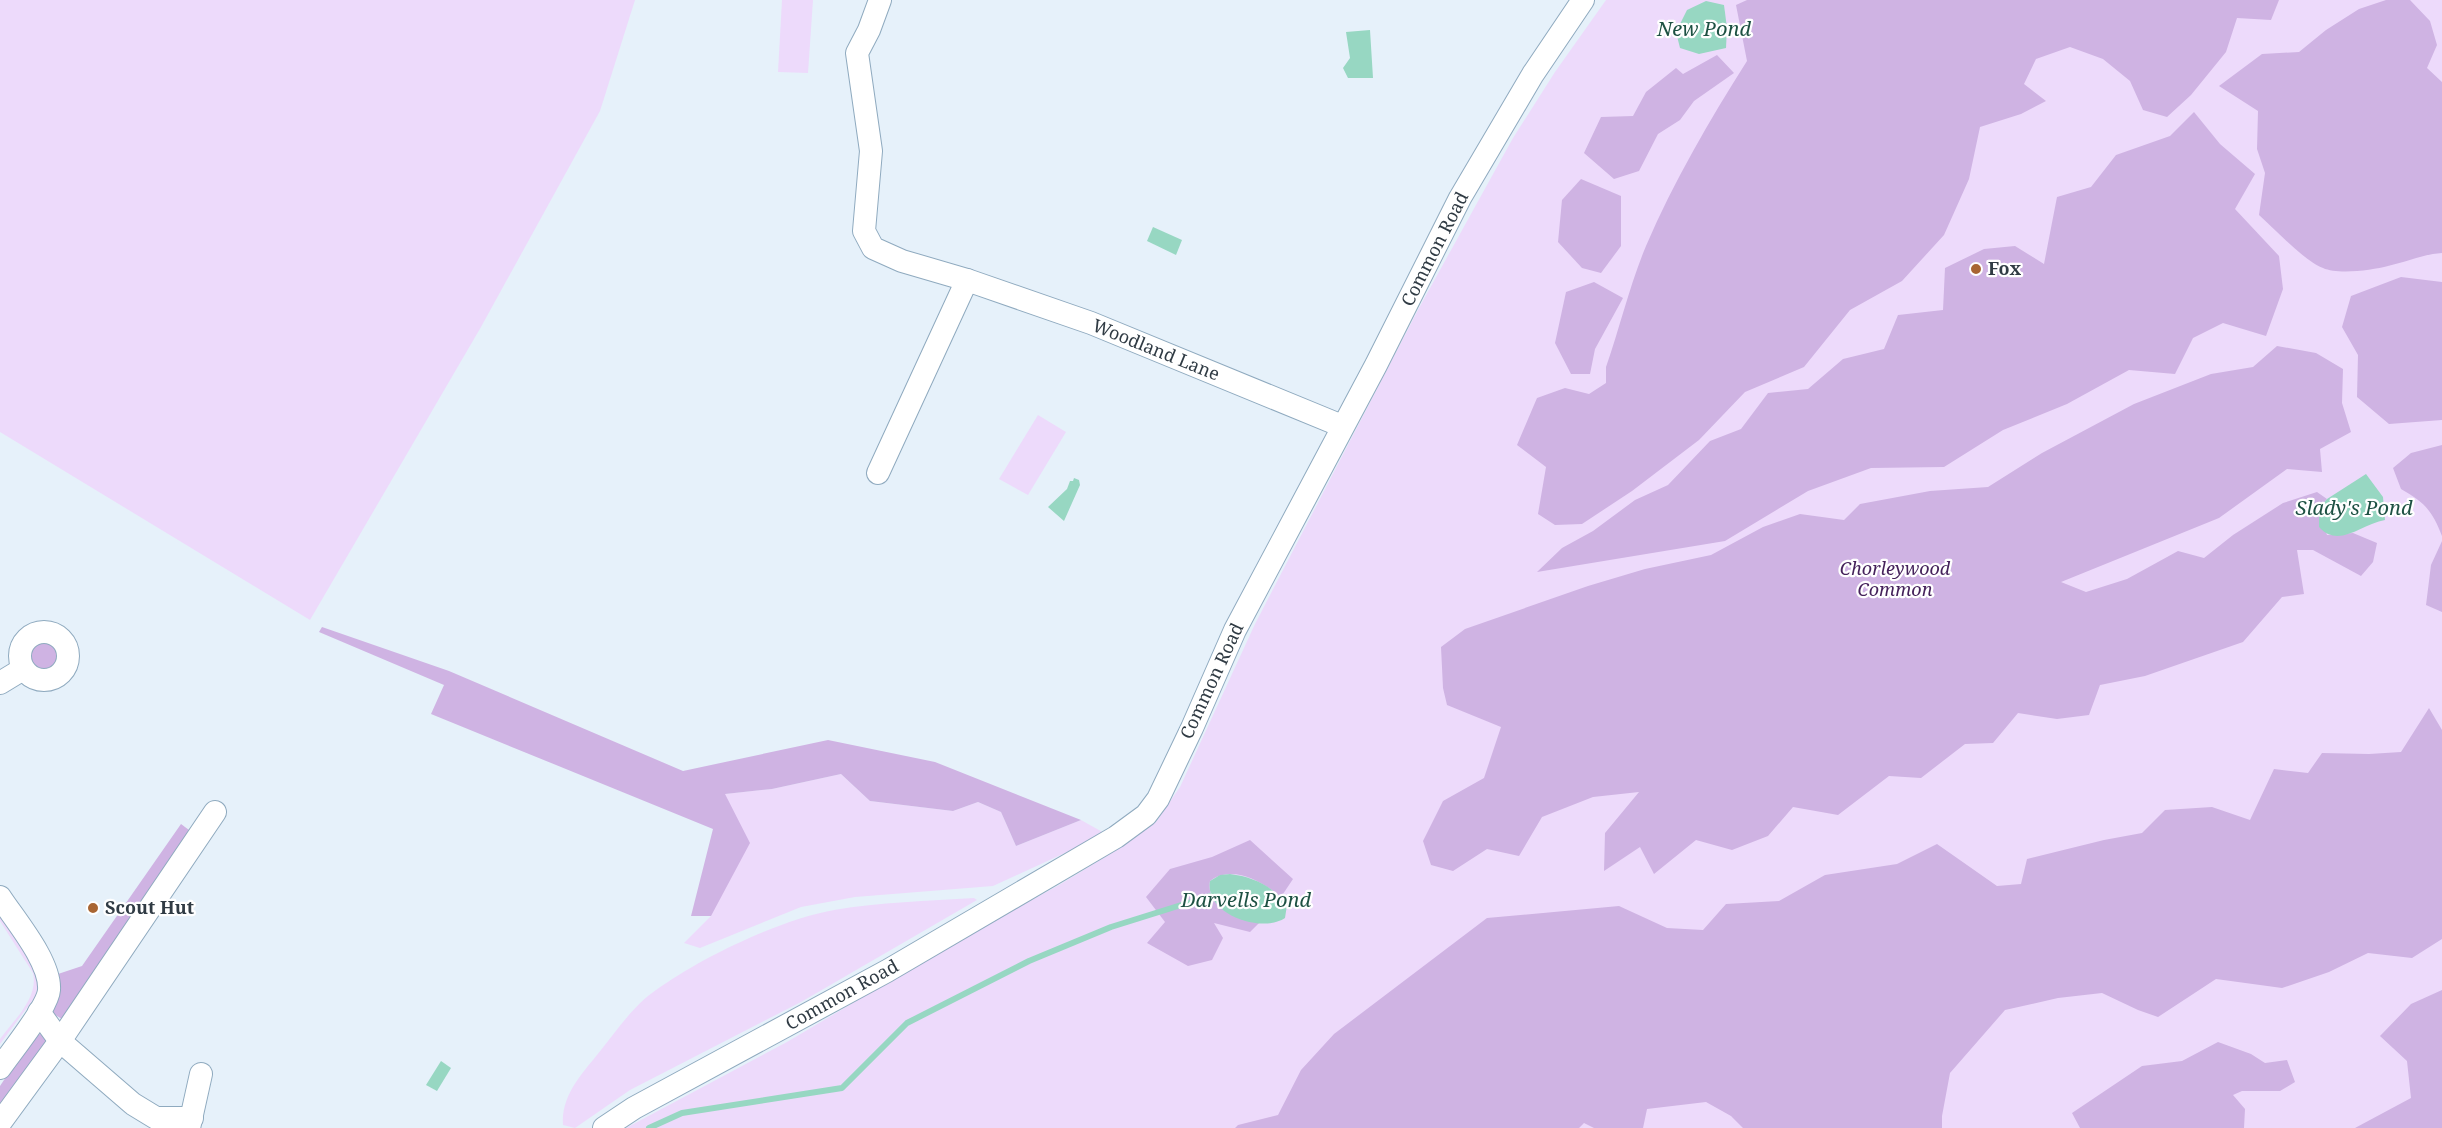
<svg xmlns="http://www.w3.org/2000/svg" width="2442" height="1128" font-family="'Noto Serif',serif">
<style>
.green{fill:#eddafb}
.forest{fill:#cfb3e3}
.water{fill:#97d7c2}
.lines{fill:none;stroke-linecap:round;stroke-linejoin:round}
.stream{stroke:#97d7c2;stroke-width:6}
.minor-casing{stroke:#8faabf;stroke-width:24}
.minor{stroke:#fff;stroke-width:22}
.poi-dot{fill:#a86533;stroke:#fff;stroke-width:2}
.labels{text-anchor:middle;stroke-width:4.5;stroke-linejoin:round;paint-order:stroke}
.street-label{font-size:18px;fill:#303b44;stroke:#fff}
.poi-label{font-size:18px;font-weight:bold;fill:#303b44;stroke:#fff;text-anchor:start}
.park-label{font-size:18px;font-style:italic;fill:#45225b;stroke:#fff}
.water-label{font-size:20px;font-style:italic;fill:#1d5143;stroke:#fff}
</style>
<rect width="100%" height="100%" fill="#e6f1fa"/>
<!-- green -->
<g class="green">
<path d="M 0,0 L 635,0 L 600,111 L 481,327 L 310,620 L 0,432 Z"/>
<path d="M 782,0 L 813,0 L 808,73 L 778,72 Z"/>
<path d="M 1606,0 L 2442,0 L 2442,1128 L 626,1128 L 787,1042 L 961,939 L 1059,885 L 1120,848 L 1156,822 L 1180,787 L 1255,624 L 1419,308 L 1513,138 L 1555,72 Z"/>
<path d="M 1038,415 L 1066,432 L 1028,495 L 999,479 Z"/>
<path d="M 841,774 L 870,801 L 953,811 L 978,802 L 1001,812 L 1016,846 L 1081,820 L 1106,834 L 993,886 L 855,897 L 801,907 L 700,948 L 684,943 L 711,916 L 724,794 L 772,789 Z"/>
<path d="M 974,898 L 977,900 L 801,1002 L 630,1090 L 575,1128 L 563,1125 C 561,1094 583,1073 601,1050 C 617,1030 634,1005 656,990 C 702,957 779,920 834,910 C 880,902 928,901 974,898 Z"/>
<path d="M 0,915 C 15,938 46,969 35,997 L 0,1044 L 0,1039 C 13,1021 39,998 33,973 L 0,921 Z"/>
</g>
<!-- forest -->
<g class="forest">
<path d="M 1747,0 L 2279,0 L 2271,20 L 2237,18 L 2226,52 L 2191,95 L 2167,117 L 2143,110 L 2130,81 L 2103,59 L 2070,47 L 2036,59 L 2024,84 L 2046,101 L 2021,114 L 1980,127 L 1969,179 L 1944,235 L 1902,281 L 1850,310 L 1804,367 L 1745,392 L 1699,440 L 1632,491 L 1582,524 L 1555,525 L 1538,514 L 1546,467 L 1517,445 L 1537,398 L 1565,388 L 1589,394 L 1606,383 L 1606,367 C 1620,327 1630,284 1646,246 C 1674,181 1709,121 1747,61 L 1736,5 Z"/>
<path d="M 2386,0 L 2410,0 L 2430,21 L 2437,45 L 2427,68 L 2442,82 L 2442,253 C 2424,254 2406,262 2388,266 C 2373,270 2338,275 2323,268 C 2304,261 2275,229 2259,215 L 2265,173 L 2257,149 L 2258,111 L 2219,86 L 2262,54 L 2299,52 L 2326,30 L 2359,9 Z"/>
<path d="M 1717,55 L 1734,73 L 1694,101 L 1680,120 L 1658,134 L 1639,171 L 1614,179 L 1584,153 L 1601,117 L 1633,116 L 1646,92 L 1676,68 L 1683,74 Z"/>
<path d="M 2194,112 L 2220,144 L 2255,174 L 2235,209 L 2279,256 L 2283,289 L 2266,336 L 2223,323 L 2193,338 L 2175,374 L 2129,370 L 2067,404 L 2003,430 L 1944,467 L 1871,468 L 1808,491 L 1725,541 L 1537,572 L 1562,548 L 1593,531 L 1635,500 L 1668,485 L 1710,441 L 1741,429 L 1768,393 L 1808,389 L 1843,359 L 1884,349 L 1898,315 L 1943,310 L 1945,268 L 1984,249 L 2015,246 L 2044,264 L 2057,197 L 2091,187 L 2116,155 L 2170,136 Z"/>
<path d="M 1581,179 L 1621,196 L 1621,246 L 1601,273 L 1582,268 L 1558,242 L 1562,200 Z"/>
<path d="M 2401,277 L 2442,282 L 2442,420 L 2389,424 L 2357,397 L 2358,355 L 2342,327 L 2351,296 Z"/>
<path d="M 1594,282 L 1623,298 L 1595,349 L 1590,374 L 1571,374 L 1555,343 L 1566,292 Z"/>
<path d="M 2277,346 L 2316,353 L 2343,369 L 2342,403 L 2351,432 L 2320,449 L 2322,472 L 2287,469 L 2219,518 L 2061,582 L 2086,592 L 2127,579 L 2178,551 L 2204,558 L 2233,535 L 2283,503 L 2317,492 L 2327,499 L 2319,508 L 2327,535 L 2353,533 L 2377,543 L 2373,562 L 2361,576 L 2313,550 L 2297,550 L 2304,594 L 2282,597 L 2243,642 L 2145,676 L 2100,685 L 2089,715 L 2057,719 L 2018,713 L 1993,743 L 1965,744 L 1921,778 L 1889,776 L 1838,815 L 1793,807 L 1768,836 L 1732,850 L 1696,840 L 1654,874 L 1640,847 L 1604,871 L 1605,833 L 1639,792 L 1593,797 L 1542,817 L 1519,856 L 1487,849 L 1453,871 L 1431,865 L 1423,841 L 1443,801 L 1484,778 L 1501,727 L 1447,705 L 1443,688 L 1441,647 L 1465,629 L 1588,586 L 1645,569 L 1711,555 L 1763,527 L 1800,514 L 1844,520 L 1860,504 L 1930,491 L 1988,487 L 2042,453 L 2134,404 L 2211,374 L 2253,367 Z"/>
<path d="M 2442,445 L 2442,536 C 2432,510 2424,502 2401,489 L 2393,468 L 2411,453 Z"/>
<path d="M 2442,541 L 2442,612 L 2426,605 L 2431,565 Z"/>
<path d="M 322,627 L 449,671 L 683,771 L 828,740 L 935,762 L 1081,820 L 1016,846 L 1001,812 L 978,802 L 953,811 L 870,801 L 841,774 L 772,789 L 725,794 L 750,843 L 711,916 L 691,916 L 713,829 L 431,714 L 444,685 L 319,632 Z"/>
<circle cx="43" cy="656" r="14"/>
<path d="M 2429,708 L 2442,730 L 2442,939 L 2412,958 L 2368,953 L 2329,972 L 2282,988 L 2216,979 L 2158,1017 L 2138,1010 L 2102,993 L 2058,998 L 2005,1010 L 1950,1073 L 1942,1116 L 1942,1128 L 1743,1128 L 1731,1116 L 1706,1102 L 1647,1109 L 1643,1128 L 1594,1128 L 1584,1123 L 1579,1128 L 1235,1128 L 1238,1125 L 1278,1115 L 1301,1070 L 1334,1034 L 1487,918 L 1619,906 L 1667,928 L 1703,930 L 1726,904 L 1779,901 L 1825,875 L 1897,864 L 1937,844 L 1997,886 L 2021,884 L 2027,859 L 2104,840 L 2142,833 L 2165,810 L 2212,807 L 2250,820 L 2274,769 L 2308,773 L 2322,753 L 2369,754 L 2401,752 Z"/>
<path d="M 181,824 L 193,833 L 65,1021 L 49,1011 L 61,988 L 58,974 L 82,966 Z"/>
<path d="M 1250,840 L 1293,879 L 1281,897 C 1263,882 1232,864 1210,881 C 1205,906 1239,922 1260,922 L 1250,932 L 1214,923 L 1223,938 L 1212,960 L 1188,966 L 1147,943 L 1165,922 L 1146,897 L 1170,869 L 1212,857 Z"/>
<path d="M 2442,990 L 2442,1128 L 2355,1128 L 2411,1098 L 2407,1061 L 2380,1036 L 2411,1004 Z"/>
<path d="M 41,1034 L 49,1043 L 0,1110 L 0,1086 L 34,1035 Z"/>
<path d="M 2218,1042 L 2251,1054 L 2265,1063 L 2287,1060 L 2295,1082 L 2280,1091 L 2242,1091 L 2233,1095 L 2245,1109 L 2244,1128 L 2080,1128 L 2072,1113 L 2142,1066 L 2182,1061 Z"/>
</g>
<!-- water -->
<g class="water">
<path d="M 1706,1 L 1724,5 L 1727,28 L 1726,48 L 1699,54 L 1680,48 L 1676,32 L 1687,10 Z"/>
<path d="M 1370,30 L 1373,78 L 1348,78 L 1343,68 L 1350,58 L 1346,32 Z"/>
<path d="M 1153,227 L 1182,240 L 1176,255 L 1147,241 Z"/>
<path d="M 2366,474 L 2383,497 L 2385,520 C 2361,524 2339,549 2319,527 L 2319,508 L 2327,499 Z"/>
<path d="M 1074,478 L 1079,480 L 1080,485 L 1064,521 L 1048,507 L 1067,489 L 1070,481 L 1073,481 Z"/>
<path d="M 1230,874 C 1254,877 1272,886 1287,905 L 1285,918 C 1261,934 1204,914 1210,881 L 1220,875 Z"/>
<path d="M 441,1061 L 451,1068 L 437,1091 L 426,1085 Z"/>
</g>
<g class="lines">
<!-- stream -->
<path class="stream" d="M 649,1128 L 682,1113 L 842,1088 L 907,1023 L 1029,961 L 1111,927 L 1210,896"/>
<!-- minor casing -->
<g class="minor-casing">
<g id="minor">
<path d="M 880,0 L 869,30 L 857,53 L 871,151 L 864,231 L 873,248 L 902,261 L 967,280 L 1091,323 L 1342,426"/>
<path d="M 878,473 L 967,280"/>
<circle cx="44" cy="656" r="24"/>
<path d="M 0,683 L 23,669"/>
<path d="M 0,897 C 15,920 51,962 49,990 C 48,1007 11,1052 0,1068"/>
<path d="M 39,1012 L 60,1041 L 133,1104 L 156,1118 L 192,1118"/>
<path d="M 0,1123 L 60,1041 L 215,812"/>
<path d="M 189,1128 L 201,1074"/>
<path d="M 604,1128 L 634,1108 L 887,971 L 1116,837 L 1146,815 L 1158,799 L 1192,728 L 1235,630 L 1376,365 L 1460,198 L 1533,74 L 1583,0"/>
</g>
</g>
<!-- minor -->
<use href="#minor" class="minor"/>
</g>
<!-- markers -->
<g class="poi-dot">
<circle cx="1976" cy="269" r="6"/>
<circle cx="93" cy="908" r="6"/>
</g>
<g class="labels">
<!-- street labels -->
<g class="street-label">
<text transform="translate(1435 249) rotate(-63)" y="6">Common Road</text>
<text transform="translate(1156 350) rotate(22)" y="6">Woodland Lane</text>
<text transform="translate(1212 681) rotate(-65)" y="6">Common Road</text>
<text transform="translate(842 995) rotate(-29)" y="6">Common Road</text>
</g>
<!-- poi labels -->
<g class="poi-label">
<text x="1988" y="275">Fox</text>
<text x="105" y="914">Scout Hut</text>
</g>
<!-- park labels -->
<g class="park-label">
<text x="1895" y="575">Chorleywood<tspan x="1895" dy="21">Common</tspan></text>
</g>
<!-- water labels -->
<g class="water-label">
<text x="1704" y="36">New Pond</text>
<text x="2354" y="515">Slady's Pond</text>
<text x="1246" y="907">Darvells Pond</text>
</g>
</g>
</svg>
